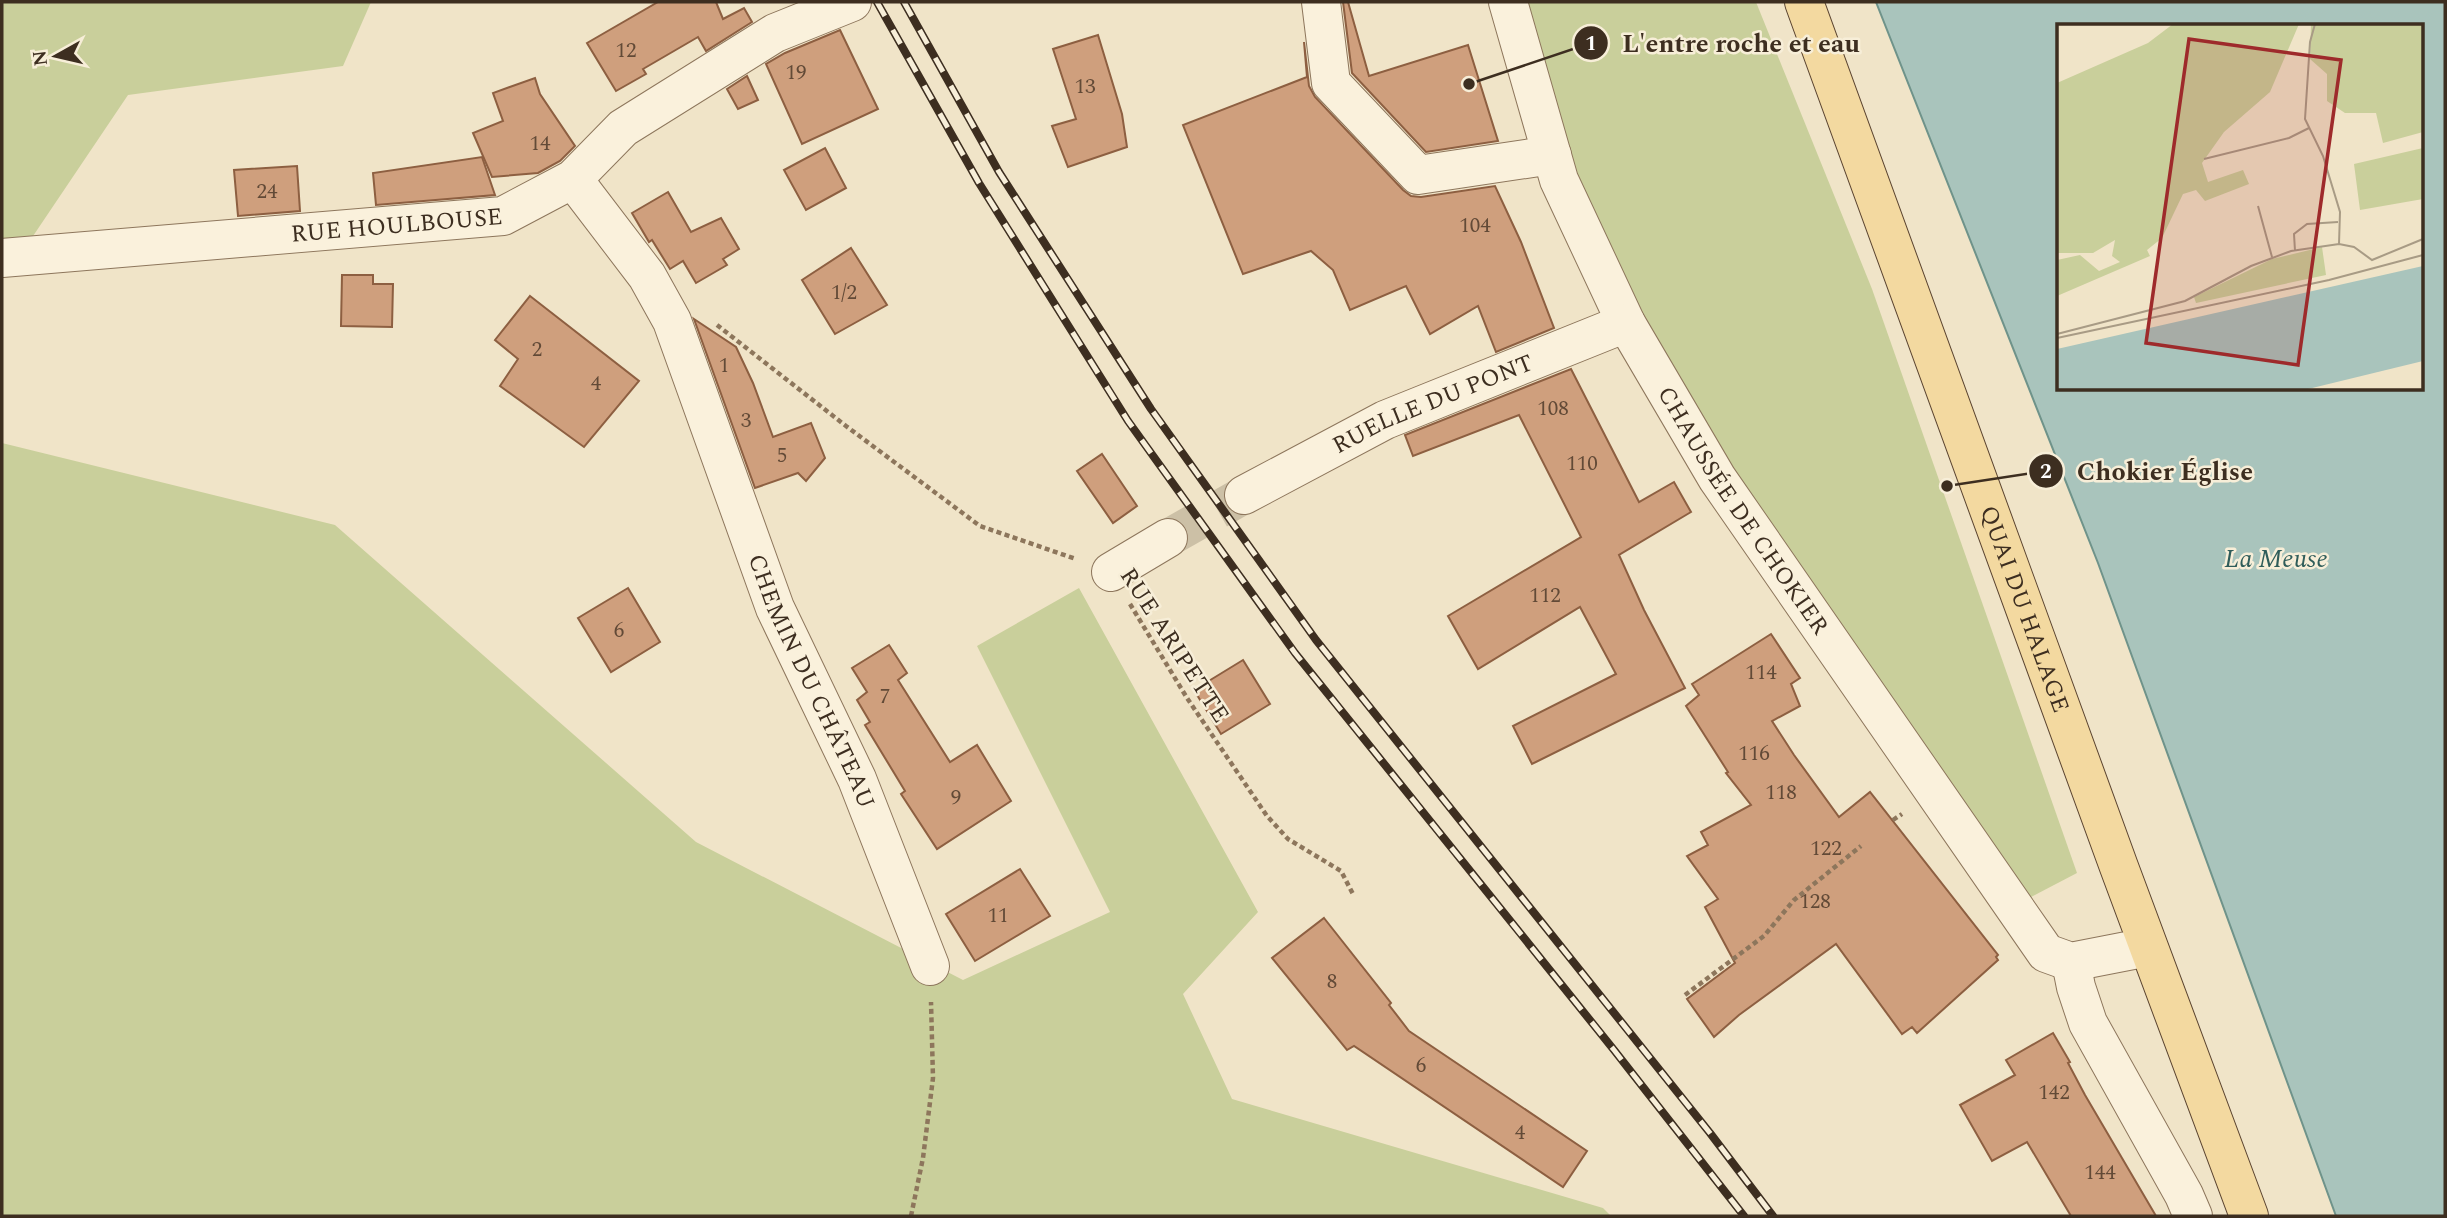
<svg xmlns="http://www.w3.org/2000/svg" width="2447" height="1218" font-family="Spectral,serif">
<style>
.green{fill:#c9cf9b}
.water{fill:#a9c4bc;stroke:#6f938a;stroke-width:2;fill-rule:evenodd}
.building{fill:#cf9f7d;stroke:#8d5f41;stroke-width:2}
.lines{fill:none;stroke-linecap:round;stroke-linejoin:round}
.minor-tunnel{stroke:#ccc0a6;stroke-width:38;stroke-dasharray:38 19;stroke-linecap:butt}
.minor-casing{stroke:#8d765c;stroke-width:40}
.major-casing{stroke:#5b4430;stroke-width:40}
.path{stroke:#8d765c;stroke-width:4.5;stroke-dasharray:5 3.5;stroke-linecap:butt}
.minor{stroke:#faf1dc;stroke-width:38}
.major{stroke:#f3d9a0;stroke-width:38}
.rail-casing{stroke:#3d2e20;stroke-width:8}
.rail{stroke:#f7eed8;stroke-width:5;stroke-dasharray:16;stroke-linecap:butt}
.labels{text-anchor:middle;stroke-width:5;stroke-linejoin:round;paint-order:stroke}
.number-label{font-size:21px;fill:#624a37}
.street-label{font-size:24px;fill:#3d2e20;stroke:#f7eed8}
.water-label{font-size:26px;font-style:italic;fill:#2f5d5a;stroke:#f7eed8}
.inset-road{fill:none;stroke:#a89b85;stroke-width:2}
.view{fill:#9e2a2b;fill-opacity:0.15;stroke:#9e2a2b;stroke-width:3.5}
.inset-edge{fill:none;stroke:#3d2e20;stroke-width:3.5}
.leader{fill:none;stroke:#3d2e20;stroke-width:2.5}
.callout-dot{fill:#3d2e20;stroke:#f7eed8;stroke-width:2.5}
.mark-label{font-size:21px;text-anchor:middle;font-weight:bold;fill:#fff}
.callout-label{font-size:26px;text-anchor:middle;font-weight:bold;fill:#3d2e20;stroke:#f7eed8;stroke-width:5;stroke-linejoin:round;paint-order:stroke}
</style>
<rect width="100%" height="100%" fill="#f0e4c8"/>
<!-- green -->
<g class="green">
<path d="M 2,2 L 371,2 L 343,66 L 128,95 L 29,242 L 2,250 Z"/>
<path d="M 1514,2 L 1756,2 L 1872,289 L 2077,873 L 2031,897 L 1827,612 L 1639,323 L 1591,241 Z"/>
<path d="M 2,443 L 335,525 L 696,842 L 963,980 L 1110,912 L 977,646 L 1079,588 L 1258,912 L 1183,994 L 1232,1099 L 1603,1208 L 1611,1216 L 2,1216 Z"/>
</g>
<!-- water -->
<path class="water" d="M 1876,2 L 2445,2 L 2445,1216 L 2336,1216 L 2098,563 ZM 2058,26 L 2421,26 L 2421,388 L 2058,388 Z"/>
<!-- building -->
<g class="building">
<path d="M 658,2 L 716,2 L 723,19 L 744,8 L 752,22 L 706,51 L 698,37 L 643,69 L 646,74 L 616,91 L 587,43 Z"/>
<path d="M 1343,2 L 1348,2 L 1369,76 L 1468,45 L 1498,141 L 1426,152 L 1352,73 Z"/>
<path d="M 840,30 L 878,109 L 802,144 L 766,64 L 785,53 Z"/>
<path d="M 1098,35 L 1122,114 L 1127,147 L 1068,167 L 1052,126 L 1076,119 L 1053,49 Z"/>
<path d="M 1304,42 L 1309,86 L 1315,97 L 1403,190 L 1411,196 L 1421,197 L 1495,186 L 1521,242 L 1554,328 L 1496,352 L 1478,306 L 1430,334 L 1406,286 L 1350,310 L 1333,270 L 1311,251 L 1243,274 L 1183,125 L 1307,77 Z"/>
<path d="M 747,76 L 758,100 L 738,109 L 727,89 Z"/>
<path d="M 535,78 L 540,94 L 575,146 L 560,161 L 538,173 L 492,177 L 473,133 L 503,121 L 493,93 Z"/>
<path d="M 825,148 L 846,188 L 806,210 L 784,170 Z"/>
<path d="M 482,157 L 495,195 L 376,205 L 373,173 Z"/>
<path d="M 297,166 L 300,211 L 238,216 L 234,170 Z"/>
<path d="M 668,192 L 691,232 L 721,218 L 739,249 L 723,259 L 727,265 L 696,283 L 683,261 L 670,269 L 652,240 L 649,242 L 632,213 Z"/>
<path d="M 851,248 L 887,305 L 835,334 L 802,280 Z"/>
<path d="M 342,275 L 373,275 L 373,284 L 393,284 L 392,327 L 341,326 Z"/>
<path d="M 530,296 L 639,381 L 584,447 L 500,386 L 518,359 L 495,340 Z"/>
<path d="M 694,319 L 736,347 L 753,383 L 773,437 L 811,423 L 825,458 L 806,481 L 798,473 L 755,488 Z"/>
<path d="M 1571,369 L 1639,502 L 1674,482 L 1691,512 L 1619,555 L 1644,610 L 1685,688 L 1532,764 L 1513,726 L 1616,674 L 1580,607 L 1478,669 L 1448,616 L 1581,537 L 1519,415 L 1413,456 L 1405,435 Z"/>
<path d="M 1102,454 L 1137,506 L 1113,523 L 1077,471 Z"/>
<path d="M 628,588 L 660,642 L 611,672 L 578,618 Z"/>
<path d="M 1771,634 L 1800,678 L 1791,684 L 1800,706 L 1772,721 L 1794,755 L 1839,817 L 1870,792 L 1998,955 L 1996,957 L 1998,960 L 1917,1033 L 1912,1027 L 1902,1034 L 1836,944 L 1739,1015 L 1714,1037 L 1687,999 L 1735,963 L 1705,907 L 1718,899 L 1687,856 L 1708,845 L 1701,832 L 1751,805 L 1726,773 L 1728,772 L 1686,706 L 1699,695 L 1692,684 Z"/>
<path d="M 889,645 L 907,673 L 898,680 L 950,762 L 977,745 L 1011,801 L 937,849 L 901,794 L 905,791 L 865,725 L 870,722 L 857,700 L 867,692 L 852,668 Z"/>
<path d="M 1243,660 L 1270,704 L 1221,734 L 1194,690 Z"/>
<path d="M 1020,869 L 1050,916 L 975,961 L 946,914 Z"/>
<path d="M 1324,918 L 1391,1003 L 1389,1005 L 1409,1031 L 1587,1151 L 1563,1187 L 1354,1046 L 1347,1050 L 1272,958 Z"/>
<path d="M 2053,1033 L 2070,1062 L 2068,1063 L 2085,1095 L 2156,1216 L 2071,1216 L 2027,1142 L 1992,1161 L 1960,1105 L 2015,1075 L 2006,1060 Z"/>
</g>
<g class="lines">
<!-- minor-tunnel -->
<path class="minor-tunnel" d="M 1168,538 L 1244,495"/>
<!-- minor casing -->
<g class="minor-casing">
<g id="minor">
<path d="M 1321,2 L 1331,83 L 1418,175 L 1552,155"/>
<path id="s1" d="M 1508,2 L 1559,180 L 1626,323 L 1717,478 L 2046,953 L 2071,962 L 2148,947"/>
<path id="s2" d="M 573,179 L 647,276 L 672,321 L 775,608 L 857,779 L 930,966"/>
<path id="s3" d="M 2,258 L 503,216 L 573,179 L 623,128 L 775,33 L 852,2"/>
<path id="s4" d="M 1244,495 L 1385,420 L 1626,323"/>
<path d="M 1111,572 L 1168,538"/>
<path d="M 2071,962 L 2076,987 L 2088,1023 L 2184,1195 L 2193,1216"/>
</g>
</g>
<!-- major casing -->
<g class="major-casing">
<g id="major">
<path id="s5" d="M 1804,2 L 2119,867 L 2249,1216"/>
</g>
</g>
<!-- path -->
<g class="path">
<path d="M 717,325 L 846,426 L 980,526 L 1076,559"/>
<path d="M 1130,604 L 1187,698 L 1267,816 L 1288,839 L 1341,871 L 1354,896"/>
<path d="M 1893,820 L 1902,814"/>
<path d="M 1685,995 L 1764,936 L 1794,900 L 1861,846"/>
<path d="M 911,1216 L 923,1158 L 933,1078 L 931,1002"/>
</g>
<!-- minor -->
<use href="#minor" class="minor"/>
<!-- major -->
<use href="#major" class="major"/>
<!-- rail casing -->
<g class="rail-casing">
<g id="rail">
<path d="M 877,2 L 979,183 L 1128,421 L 1295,653 L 1614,1050 L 1744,1216"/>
<path d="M 904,2 L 999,172 L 1151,409 L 1316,640 L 1710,1133 L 1773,1216"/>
</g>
</g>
<!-- rail -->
<use href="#rail" class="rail"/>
</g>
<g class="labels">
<!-- number labels -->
<g class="number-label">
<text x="626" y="57">12</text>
<text x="796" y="79">19</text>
<text x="1085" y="93">13</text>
<text x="540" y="150">14</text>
<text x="267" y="198">24</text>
<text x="1475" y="232">104</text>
<text x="844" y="299">1/2</text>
<text x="537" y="356">2</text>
<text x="724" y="372">1</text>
<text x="596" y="390">4</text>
<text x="1553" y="415">108</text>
<text x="746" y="427">3</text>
<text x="782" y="462">5</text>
<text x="1582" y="470">110</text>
<text x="1545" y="602">112</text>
<text x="619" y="637">6</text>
<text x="1761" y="679">114</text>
<text x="885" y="703">7</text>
<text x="1754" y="760">116</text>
<text x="1781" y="799">118</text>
<text x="956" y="804">9</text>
<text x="1826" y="855">122</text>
<text x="1815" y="908">128</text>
<text x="998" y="922">11</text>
<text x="1332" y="988">8</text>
<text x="1421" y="1072">6</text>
<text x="2054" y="1099">142</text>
<text x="1520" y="1139">4</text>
<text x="2100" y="1179">144</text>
</g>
<!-- street labels -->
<g class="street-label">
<text dy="8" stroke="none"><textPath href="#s3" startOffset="396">RUE HOULBOUSE</textPath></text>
<text dy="8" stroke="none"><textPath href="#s4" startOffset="210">RUELLE DU PONT</textPath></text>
<text dy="8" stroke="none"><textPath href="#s1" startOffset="564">CHAUSSÉE DE CHOKIER</textPath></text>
<text dy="8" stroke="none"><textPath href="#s5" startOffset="646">QUAI DU HALAGE</textPath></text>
<text transform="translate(1175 645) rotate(57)" y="8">RUE ARIPETTE</text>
<text dy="8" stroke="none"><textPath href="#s2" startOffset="560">CHEMIN DU CHÂTEAU</textPath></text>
</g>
<!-- water labels -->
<g class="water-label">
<text x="2276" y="567">La Meuse</text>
</g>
</g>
<!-- overview -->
<g transform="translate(2057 24)">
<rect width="366" height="366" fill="#f0e4c8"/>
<path d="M 116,0 L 242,0 L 213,68 L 167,108 L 145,139 L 151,158 L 186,146 L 192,160 L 148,177 L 139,166 L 126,170 L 105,214 L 90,226 L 93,232 L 0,272 L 0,236 L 23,231 L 42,247 L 63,238 L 55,232 L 58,216 L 36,229 L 0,229 L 0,59 L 91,19 ZM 254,0 L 366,0 L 366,108 L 326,119 L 319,89 L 288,89 L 270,77 L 270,50 L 253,35 ZM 366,124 L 366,175 L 303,186 L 297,140 ZM 265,223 L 269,251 L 139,279 L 137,273 L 215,235 Z" fill="#c9cf9b"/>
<path d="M 366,242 L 366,337 L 247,366 L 0,366 L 0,325 Z" fill="#a9c4bc"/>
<path class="inset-road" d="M 258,0 L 253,18 L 248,95 L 266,132 L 283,188 L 282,220M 147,135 L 232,114 L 252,104M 201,182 L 215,233M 238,227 L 237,210 L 250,200 L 281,198M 0,310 L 128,277 L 194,242 L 234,227 L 282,220 L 297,223 L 315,236 L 366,215M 0,314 L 272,256 L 366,231"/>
<path class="view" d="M 132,15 L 284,36 L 241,341 L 89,319 Z"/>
<rect width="366" height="366" class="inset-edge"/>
</g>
<!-- callouts -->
<path class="leader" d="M1469 84L1591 43M1947 486L2046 471"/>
<g class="callout-dot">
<circle cx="1469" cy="84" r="7"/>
<circle cx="1947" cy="486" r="7"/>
<circle cx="1591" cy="43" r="18"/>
<circle cx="2046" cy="471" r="18"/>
</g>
<g class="mark-label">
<text x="1591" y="50">1</text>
<text x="2046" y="478">2</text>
</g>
<g class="callout-label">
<text x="1741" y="52">L'entre roche et eau</text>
<text x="2165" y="480">Chokier Église</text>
</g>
<!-- border -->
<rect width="2447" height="1218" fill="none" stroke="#3d2e20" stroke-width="7"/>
<!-- north arrow -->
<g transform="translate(56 56) rotate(262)" stroke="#f7eed8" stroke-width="5" paint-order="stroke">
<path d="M0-5L12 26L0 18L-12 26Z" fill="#3d2e20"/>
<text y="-10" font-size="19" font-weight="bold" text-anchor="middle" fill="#3d2e20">N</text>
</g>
</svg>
